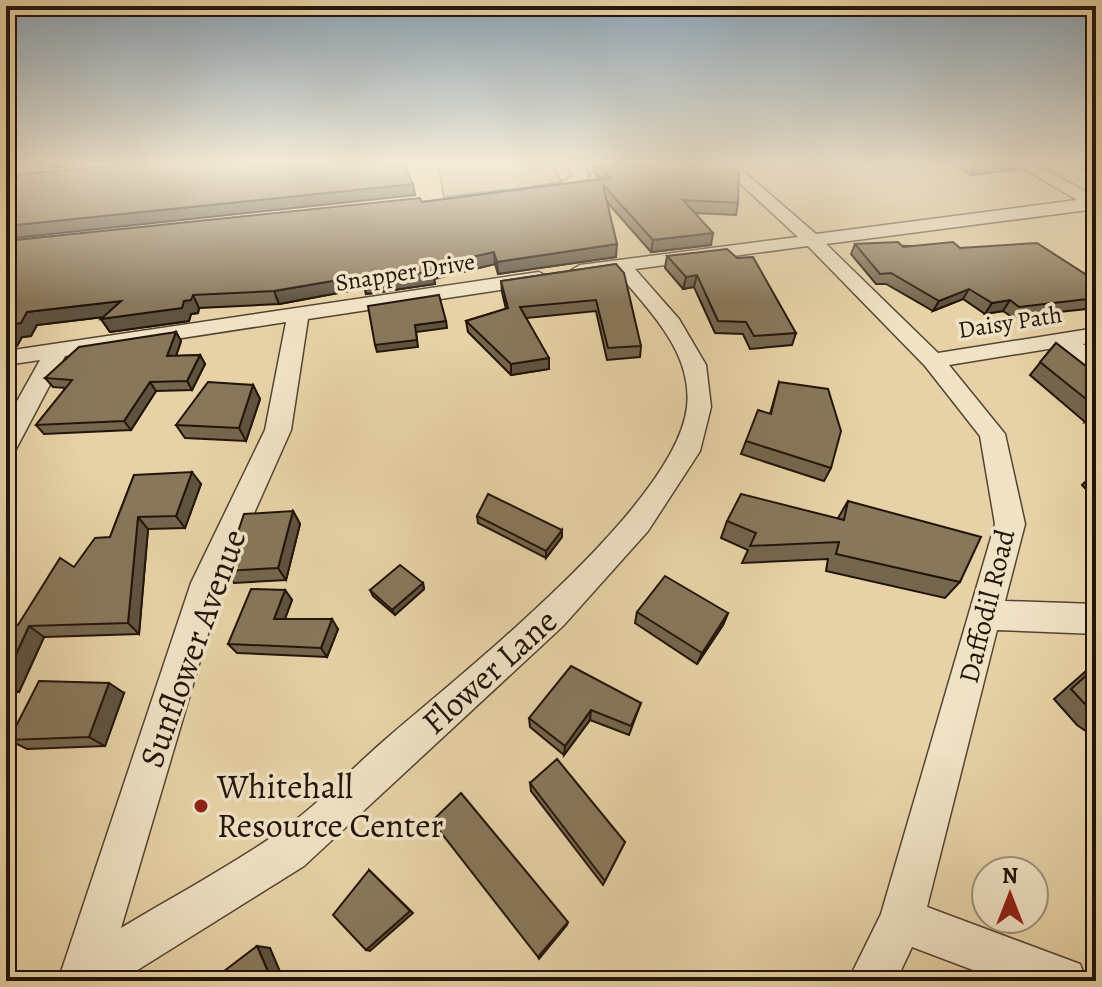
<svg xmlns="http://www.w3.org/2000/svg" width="1102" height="987" font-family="Alegreya,serif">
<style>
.green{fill:#c5b28b;stroke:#74634a;stroke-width:2}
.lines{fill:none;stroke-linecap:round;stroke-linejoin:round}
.minor-casing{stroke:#544431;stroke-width:3}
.minor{fill:#efe2c5;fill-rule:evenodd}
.wall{fill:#75664e;stroke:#23140a;stroke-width:2}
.shaded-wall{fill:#5f5340;stroke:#23140a;stroke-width:2}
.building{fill:#88775b;stroke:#23140a;stroke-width:2}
.poi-dot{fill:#8f2418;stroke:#efe2c5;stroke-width:3}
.labels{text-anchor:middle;stroke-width:7;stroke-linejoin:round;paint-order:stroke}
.far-street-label{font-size:24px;fill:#23140a;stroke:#efe2c5}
.street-label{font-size:28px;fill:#23140a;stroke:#efe2c5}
.near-street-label{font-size:34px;fill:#23140a;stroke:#efe2c5}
.near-poi-label{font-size:34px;fill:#23140a;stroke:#efe2c5;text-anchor:start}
</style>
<rect width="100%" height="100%" fill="#e6d2a6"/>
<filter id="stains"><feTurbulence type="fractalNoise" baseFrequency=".0025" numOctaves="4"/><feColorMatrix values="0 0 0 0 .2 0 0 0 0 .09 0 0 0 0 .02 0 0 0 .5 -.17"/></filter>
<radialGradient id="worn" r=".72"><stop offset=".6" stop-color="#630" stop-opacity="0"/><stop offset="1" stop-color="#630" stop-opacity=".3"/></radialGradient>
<!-- green -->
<path class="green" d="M 438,165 L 553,165 L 562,183 L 444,197 Z"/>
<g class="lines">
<!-- minor casing -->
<g class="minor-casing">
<g id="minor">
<path d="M 567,165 L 582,165 L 589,175 C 579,192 552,197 533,193 L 533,187 L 561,183 L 573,176 Z"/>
<path d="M 720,165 L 736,165 L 816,234 L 1077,200 L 1018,165 L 1036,165 L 1096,197 L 1096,209 L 826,244 L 938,353 L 1096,328 L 1096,342 L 1083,344 L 1096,353 L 1096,371 L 1088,369 L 1060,347 L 949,365 L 1005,434 L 1025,524 L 1005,601 L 1096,604 L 1096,634 L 997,630 L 927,907 L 1080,964 L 1087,981 L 1002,981 L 912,947 L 896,981 L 848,981 L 881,914 L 995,524 L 980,436 L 925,366 L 808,246 L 635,269 L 679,319 L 706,365 L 711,407 L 700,451 L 648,531 L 563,626 L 304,866 L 120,981 L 58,981 L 191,583 L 265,430 L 286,322 L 65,356 L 15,451 L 6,453 L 6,421 L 40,360 L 6,365 L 6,351 L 539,272 L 549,278 L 539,284 L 308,319 L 291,430 L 223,583 L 121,928 C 171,898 223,870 272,837 C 312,811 350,770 386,739 C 462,673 676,505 687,407 C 693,352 649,311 617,272 L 580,277 L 570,271 L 580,265 L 798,237 Z"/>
</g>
</g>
<!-- minor -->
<use href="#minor" class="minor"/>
</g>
<!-- wall -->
<g class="wall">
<path d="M 593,165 L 731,165 L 738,203 L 736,215 L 695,213 L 711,245 L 651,252 L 607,202 L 616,257 L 498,274 L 495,264 L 434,279 L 435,284 L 366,294 L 365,288 L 279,304 L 199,308 L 198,313 L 191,314 L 189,321 L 110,332 L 101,319 L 104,317 L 37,325 L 31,336 L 22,337 L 17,346 L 6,349 L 6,241 L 422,202 L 600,179 L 593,171 Z"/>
<path d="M 953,165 L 1021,165 L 1018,169 L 971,175 Z"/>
<path d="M 1075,165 L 1096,165 L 1096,176 Z"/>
<path d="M 855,244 L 960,248 L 1096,281 L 1096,308 L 1012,317 L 1003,311 L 985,314 L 963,299 L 933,311 L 886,284 L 876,284 L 851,254 Z"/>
<path d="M 667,256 L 796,333 L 792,345 L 750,349 L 743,334 L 715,333 L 694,287 L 683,289 L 665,268 Z"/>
<path d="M 616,264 L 641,346 L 640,357 L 607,360 L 596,311 L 526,318 L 549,369 L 511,375 L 468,332 L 466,321 L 506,309 L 502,292 L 501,281 Z"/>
<path d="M 176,332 L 181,341 L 176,356 L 200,355 L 205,364 L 192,390 L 156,391 L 131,430 L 44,434 L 36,425 L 66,388 L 53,387 L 45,378 Z"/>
<path d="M 1056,343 L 1096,374 L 1096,419 L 1085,422 L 1030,375 Z"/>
<path d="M 779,382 L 831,468 L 824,481 L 741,454 L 746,441 L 770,414 Z"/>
<path d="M 253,385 L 260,399 L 246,441 L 185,438 L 176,425 Z"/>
<path d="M 1095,472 L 1096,472 L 1096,500 L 1082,485 Z"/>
<path d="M 134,475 L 201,484 L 185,528 L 148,529 L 139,634 L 44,637 L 19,692 L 6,693 L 6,623 L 18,625 L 110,537 Z"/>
<path d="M 848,501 L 960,582 L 945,598 L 826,571 L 828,559 L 742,563 L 748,550 L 721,538 L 727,521 L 838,518 Z"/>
<path d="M 293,511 L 300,524 L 286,580 L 234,583 L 225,571 Z"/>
<path d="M 477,516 L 562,530 L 562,537 L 546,558 L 478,523 Z"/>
<path d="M 423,583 L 424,589 L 395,615 L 373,596 L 370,590 Z"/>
<path d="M 285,590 L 292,600 L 285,619 L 338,629 L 327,657 L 237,653 L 228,644 Z"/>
<path d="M 637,612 L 728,613 L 723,625 L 697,664 L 635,623 Z"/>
<path d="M 1096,665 L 1096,738 L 1077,725 L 1054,699 L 1087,670 Z"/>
<path d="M 124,693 L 105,746 L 27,749 L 9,740 Z"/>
<path d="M 641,703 L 629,735 L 590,720 L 564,755 L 530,727 L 529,718 Z"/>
<path d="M 530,783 L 625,842 L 603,885 L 531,791 Z"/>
</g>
<!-- shaded-wall -->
<g class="shaded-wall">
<path d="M 36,165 L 84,165 L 39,169 Z"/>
<path d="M 976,165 L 1021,165 L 1018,169 L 971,175 Z"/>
<path d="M 413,184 L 415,195 L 6,239 L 6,226 Z"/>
<path d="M 713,233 L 711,245 L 651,252 L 653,240 Z"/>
<path d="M 617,244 L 616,257 L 498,274 L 497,262 Z"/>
<path d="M 494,252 L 495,264 L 434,279 L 435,284 L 366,294 L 365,288 L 279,304 L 274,291 L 362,276 L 432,266 Z"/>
<path d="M 697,275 L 694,287 L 683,289 L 686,277 Z"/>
<path d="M 969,289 L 963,299 L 933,311 L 939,301 Z"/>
<path d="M 193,295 L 199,308 L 198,313 L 191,314 L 189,321 L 110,332 L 101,319 L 184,301 Z"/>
<path d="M 1010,300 L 1003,311 L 985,314 L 992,303 Z"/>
<path d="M 121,301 L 129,314 L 37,325 L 31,336 L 22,337 L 17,346 L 6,349 L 6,333 L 11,324 L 27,312 Z"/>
<path d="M 446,321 L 447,328 L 416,332 L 418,347 L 377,352 L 375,345 L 415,325 Z"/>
<path d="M 176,332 L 181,341 L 173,365 L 167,356 Z"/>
<path d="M 200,355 L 205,364 L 192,390 L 187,381 Z"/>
<path d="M 549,358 L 549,369 L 511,375 L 511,364 Z"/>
<path d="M 150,382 L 156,391 L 131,430 L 124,421 Z"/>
<path d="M 253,385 L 260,399 L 246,441 L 239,428 Z"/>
<path d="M 1096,410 L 1096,419 L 1085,422 Z"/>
<path d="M 192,472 L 201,484 L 185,528 L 176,516 Z"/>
<path d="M 293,511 L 300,524 L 286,580 L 278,568 Z"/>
<path d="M 138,517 L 148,529 L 139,634 L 128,623 Z"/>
<path d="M 9,524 L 16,530 L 6,548 L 6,528 Z"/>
<path d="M 562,530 L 562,537 L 546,558 L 546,551 Z"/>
<path d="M 423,583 L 424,589 L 395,615 L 392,610 Z"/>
<path d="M 285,590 L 292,600 L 281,629 L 274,619 Z"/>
<path d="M 728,613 L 723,625 L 697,664 L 702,653 Z"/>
<path d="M 332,619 L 338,629 L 327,657 L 321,648 Z"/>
<path d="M 29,626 L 44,637 L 19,692 L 6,684 L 6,676 Z"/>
<path d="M 109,683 L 124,693 L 105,746 L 89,737 Z"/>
<path d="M 591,710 L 590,720 L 564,755 L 565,746 Z"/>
<path d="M 369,870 L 413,913 L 370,951 L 366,950 Z"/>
<path d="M 568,922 L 567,925 L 539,959 L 538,957 Z"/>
<path d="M 257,946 L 270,948 L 284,981 L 272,981 Z"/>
</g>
<!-- building -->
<g class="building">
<path d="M 122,165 L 404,165 L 413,184 L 6,226 L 6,179 L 17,178 L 19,174 Z"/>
<path d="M 598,165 L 731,165 L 739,172 L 738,203 L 683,200 L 713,233 L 653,240 L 603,185 L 617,244 L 497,262 L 494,252 L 432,266 L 433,271 L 363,281 L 362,276 L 274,291 L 193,295 L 191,300 L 184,301 L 182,308 L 101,319 L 121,301 L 27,312 L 21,323 L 11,324 L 6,333 L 6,241 L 420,198 L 422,202 L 610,178 Z"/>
<path d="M 898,242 L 903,247 L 953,242 L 960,248 L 1037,243 L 1096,281 L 1096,298 L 1019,307 L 1010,300 L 992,303 L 969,289 L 939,301 L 891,273 L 880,274 L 855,244 Z"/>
<path d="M 727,249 L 737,258 L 753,257 L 796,333 L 754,336 L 746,322 L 718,321 L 697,275 L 686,277 L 667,256 Z"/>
<path d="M 616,264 L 624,273 L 641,346 L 608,348 L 596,300 L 520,307 L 549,358 L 511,364 L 466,321 L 508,308 L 501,281 Z"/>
<path d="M 439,295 L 446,321 L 415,325 L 417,340 L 375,345 L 368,306 Z"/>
<path d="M 176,332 L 167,356 L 200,355 L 187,381 L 150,382 L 124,421 L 36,425 L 72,380 L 45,378 L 79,347 Z"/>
<path d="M 1056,343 L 1096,374 L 1096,407 L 1040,362 Z"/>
<path d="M 208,382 L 253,385 L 239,428 L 176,425 Z"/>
<path d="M 779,382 L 828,389 L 841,431 L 831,468 L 746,441 L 758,410 L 771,414 Z"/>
<path d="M 192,472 L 176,516 L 138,517 L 128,623 L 29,626 L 6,676 L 6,623 L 18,625 L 60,558 L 74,567 L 95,538 L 110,537 L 134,475 Z"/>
<path d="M 488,494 L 562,530 L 546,551 L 477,516 Z"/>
<path d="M 741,494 L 844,520 L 848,501 L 981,537 L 960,582 L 836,554 L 839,542 L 750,546 L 756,533 L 727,521 Z"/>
<path d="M 293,511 L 278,568 L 225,571 L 244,514 Z"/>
<path d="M 400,565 L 423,583 L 392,610 L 370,590 Z"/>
<path d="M 665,576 L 728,613 L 702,653 L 637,612 Z"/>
<path d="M 251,589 L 285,590 L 274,619 L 332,619 L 321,648 L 228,644 Z"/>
<path d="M 571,666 L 641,703 L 631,726 L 591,710 L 565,746 L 529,718 Z"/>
<path d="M 1096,667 L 1096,716 L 1071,689 Z"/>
<path d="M 39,681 L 109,683 L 89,737 L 9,740 Z"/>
<path d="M 557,759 L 625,842 L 605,881 L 530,783 Z"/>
<path d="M 461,793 L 568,922 L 538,957 L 432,821 Z"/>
<path d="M 369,870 L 410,911 L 366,950 L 333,915 Z"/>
<path d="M 257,946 L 272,981 L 211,981 Z"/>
</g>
<!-- sky -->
<linearGradient id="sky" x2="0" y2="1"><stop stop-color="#8da6b8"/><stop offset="0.54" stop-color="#f4ebd7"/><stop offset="1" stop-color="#f4ebd7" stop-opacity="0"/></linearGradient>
<rect width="1102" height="303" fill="url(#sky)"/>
<!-- markers -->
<circle class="poi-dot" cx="201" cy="806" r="8"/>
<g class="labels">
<!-- far-street labels -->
<g class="far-street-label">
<text transform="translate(405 272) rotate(-9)" y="8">Snapper Drive</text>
<text transform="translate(1010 322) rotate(-9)" y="8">Daisy Path</text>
</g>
<!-- street labels -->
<g class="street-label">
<text transform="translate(986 606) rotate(-76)" y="10">Daffodil Road</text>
</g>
<!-- near-street labels -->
<g class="near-street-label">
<text transform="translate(192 648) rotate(-70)" y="12">Sunflower Avenue</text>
<text transform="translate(489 671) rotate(-42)" y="12">Flower Lane</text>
</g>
<!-- near-poi labels -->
<g class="near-poi-label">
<text x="217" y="798">Whitehall<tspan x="217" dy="39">Resource Center</tspan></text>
</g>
</g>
<!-- margin -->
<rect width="1102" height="987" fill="none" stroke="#e6d2a6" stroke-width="32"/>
<rect x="8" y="8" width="1086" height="971" fill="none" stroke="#23140a" stroke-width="4"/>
<rect x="16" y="16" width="1070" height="955" fill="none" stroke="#23140a" stroke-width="2"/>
<!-- north arrow -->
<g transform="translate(1010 895)"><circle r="38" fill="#efe2c5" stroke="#9d907a" stroke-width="2"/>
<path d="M0-6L14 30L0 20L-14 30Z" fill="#8f2418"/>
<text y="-12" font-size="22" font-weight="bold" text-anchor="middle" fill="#23140a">N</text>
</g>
<rect width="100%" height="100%" filter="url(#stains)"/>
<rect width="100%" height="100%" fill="url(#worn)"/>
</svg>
